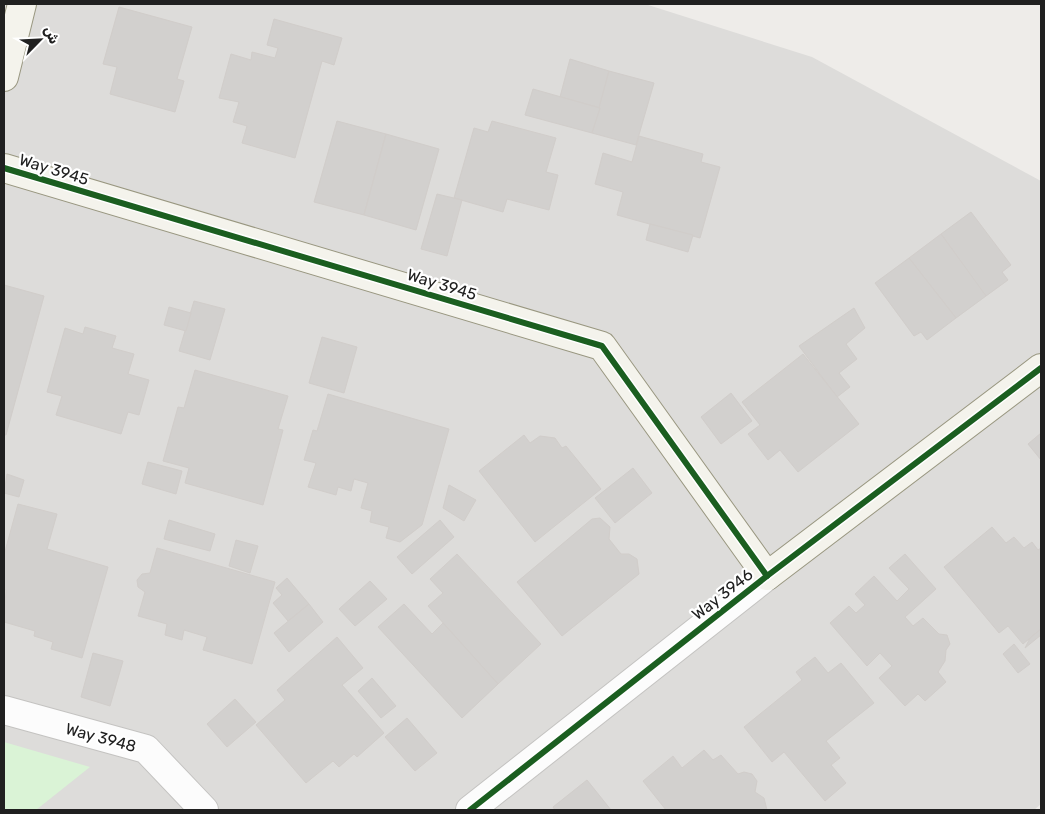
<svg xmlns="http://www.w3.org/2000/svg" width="1045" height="814" font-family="Rubik,'Noto Naskh Arabic',sans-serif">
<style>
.residential{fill:#dddcda}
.park{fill:#daf3d6}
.building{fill:#d2d0ce;stroke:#d1cdca}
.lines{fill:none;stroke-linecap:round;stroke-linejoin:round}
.street-casing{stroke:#c4c3c1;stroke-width:30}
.secondary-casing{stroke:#999780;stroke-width:30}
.street{stroke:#fcfcfc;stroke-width:28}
.secondary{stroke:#f4f3ec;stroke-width:28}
.cycleway-casing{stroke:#fff;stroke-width:9}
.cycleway{stroke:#1b5e20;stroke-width:6}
.labels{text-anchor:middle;stroke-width:4.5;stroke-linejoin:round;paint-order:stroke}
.street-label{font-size:16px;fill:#202020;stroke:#fff}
</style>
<rect width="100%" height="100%" fill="#eeece9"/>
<!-- residential -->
<path class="residential" d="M 4,4 L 645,4 L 812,57 L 1041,181 L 1041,804 L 1034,810 L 4,810 Z"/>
<!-- park -->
<path class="park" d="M 4,742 L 90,767 L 36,810 L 4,810 Z"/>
<!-- building -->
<g class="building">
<path d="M 119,7 L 192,27 L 177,79 L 184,81 L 175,112 L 110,94 L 117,67 L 103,64 Z"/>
<path d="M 274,19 L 342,38 L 334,65 L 322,61 L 295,158 L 242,143 L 247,126 L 233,122 L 239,102 L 219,98 L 231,54 L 251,60 L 252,52 L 275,58 L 278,48 L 267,45 Z"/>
<path d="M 570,59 L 609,71 L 600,108 L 560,97 Z"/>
<path d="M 609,71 L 654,83 L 636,145 L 592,133 Z"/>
<path d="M 533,89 L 600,108 L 592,133 L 525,115 Z"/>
<path d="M 337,121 L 386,134 L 364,215 L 314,202 Z"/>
<path d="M 492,121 L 556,138 L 546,172 L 558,175 L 549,210 L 507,199 L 503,212 L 454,198 L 474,128 L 488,132 Z"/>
<path d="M 386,134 L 439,149 L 416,230 L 364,215 Z"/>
<path d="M 639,136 L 703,154 L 701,162 L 720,167 L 700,238 L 617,215 L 623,192 L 595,184 L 603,153 L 632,162 Z"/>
<path d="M 437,194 L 462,200 L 447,256 L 421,249 Z"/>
<path d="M 971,212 L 1011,265 L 1002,272 L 1008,280 L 986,296 L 941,234 Z"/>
<path d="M 650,224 L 693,235 L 688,252 L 646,240 Z"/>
<path d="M 941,234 L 986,296 L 956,318 L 909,258 Z"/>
<path d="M 909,258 L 956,318 L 927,340 L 921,332 L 914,336 L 875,283 Z"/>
<path d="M 4,285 L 44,296 L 6,435 L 4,435 Z"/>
<path d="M 194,301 L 225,309 L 210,360 L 179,351 Z"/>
<path d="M 169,307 L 191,313 L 186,331 L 164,325 Z"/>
<path d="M 854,308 L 865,328 L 846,344 L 857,359 L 839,373 L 850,387 L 837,397 L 799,346 Z"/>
<path d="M 85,327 L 116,336 L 112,348 L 134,354 L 128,374 L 149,380 L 139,415 L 128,412 L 121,434 L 56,415 L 62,396 L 47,392 L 65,328 L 83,334 Z"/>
<path d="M 322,337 L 357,347 L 344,393 L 309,383 Z"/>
<path d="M 803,354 L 859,424 L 798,472 L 780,450 L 768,460 L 748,434 L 760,425 L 742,402 Z"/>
<path d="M 195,370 L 288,396 L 278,429 L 283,430 L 263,505 L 185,483 L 189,468 L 163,461 L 178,407 L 184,408 Z"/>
<path d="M 731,393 L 752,421 L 721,444 L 701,417 Z"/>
<path d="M 328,394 L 449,429 L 422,525 L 400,542 L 386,538 L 389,527 L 370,522 L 372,511 L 361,508 L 368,483 L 354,479 L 351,491 L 338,487 L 336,495 L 308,487 L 316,463 L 304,460 L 313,430 L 317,431 Z"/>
<path d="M 1041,433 L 1041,460 L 1028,444 Z"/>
<path d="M 524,435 L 530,443 L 540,436 L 555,438 L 562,448 L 566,446 L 601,489 L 535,542 L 479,471 Z"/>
<path d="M 148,462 L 182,471 L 176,494 L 142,484 Z"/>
<path d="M 633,468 L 652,493 L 615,523 L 595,498 Z"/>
<path d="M 7,474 L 24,480 L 19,497 L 4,493 Z"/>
<path d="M 449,485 L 476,500 L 464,521 L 443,508 Z"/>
<path d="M 18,504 L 57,514 L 47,549 L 108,567 L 82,658 L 51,649 L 53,642 L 34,636 L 35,631 L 4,622 L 6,590 L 4,589 L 4,555 Z"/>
<path d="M 600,518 L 610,527 L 609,539 L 621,554 L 629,554 L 637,559 L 639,574 L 562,636 L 517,582 L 592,519 Z"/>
<path d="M 169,520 L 215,534 L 210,551 L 164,539 Z"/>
<path d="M 440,520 L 454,537 L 412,574 L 397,557 Z"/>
<path d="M 992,527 L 1006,543 L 1014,537 L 1024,548 L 1032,542 L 1038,550 L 1041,548 L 1041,629 L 1023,644 L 1008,626 L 999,633 L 944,567 Z"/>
<path d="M 236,540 L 258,546 L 250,573 L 229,566 Z"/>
<path d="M 157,548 L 275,582 L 252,664 L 203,650 L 207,637 L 184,630 L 182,640 L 165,635 L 167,624 L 138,616 L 145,592 L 138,587 L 137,580 L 142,574 L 150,573 Z"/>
<path d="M 457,554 L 541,644 L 498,684 L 428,606 L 443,593 L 430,579 Z"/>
<path d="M 905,554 L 936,589 L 905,617 L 913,626 L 923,618 L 939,634 L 947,635 L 950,644 L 946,650 L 945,661 L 938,672 L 946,682 L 925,701 L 918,694 L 905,706 L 879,678 L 892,666 L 880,653 L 867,666 L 830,623 L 849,606 L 856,613 L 865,605 L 855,594 L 874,576 L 897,601 L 909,589 L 889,568 Z"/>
<path d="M 287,578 L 309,604 L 288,621 L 273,603 L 282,595 L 276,588 Z"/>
<path d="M 370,581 L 387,599 L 355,626 L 339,609 Z"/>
<path d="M 309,604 L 323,622 L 289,652 L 274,633 Z"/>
<path d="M 404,604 L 432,634 L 443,623 L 498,684 L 462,718 L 378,627 Z"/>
<path d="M 1041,629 L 1041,635 L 1025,648 L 1030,638 Z"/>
<path d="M 337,637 L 363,668 L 342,685 L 384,733 L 357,757 L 354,754 L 339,767 L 333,761 L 306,783 L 256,725 L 285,700 L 277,690 Z"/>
<path d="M 1014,644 L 1030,664 L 1018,673 L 1003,654 Z"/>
<path d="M 93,653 L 123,661 L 110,706 L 81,697 Z"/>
<path d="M 815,657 L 828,673 L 841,663 L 874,703 L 826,741 L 840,758 L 831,765 L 846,783 L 825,801 L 784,752 L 772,762 L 744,727 L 802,680 L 796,672 Z"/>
<path d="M 372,678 L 396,706 L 381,718 L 358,691 Z"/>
<path d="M 235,699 L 256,722 L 227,747 L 207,724 Z"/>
<path d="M 407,718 L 437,753 L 415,771 L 385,737 Z"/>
<path d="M 704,750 L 713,760 L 721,755 L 738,774 L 744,772 L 752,774 L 757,781 L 755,792 L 764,798 L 767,810 L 666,810 L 643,781 L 673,756 L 682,768 Z"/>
<path d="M 587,780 L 611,810 L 555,810 L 553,807 Z"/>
</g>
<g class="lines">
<!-- street casing -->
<g class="street-casing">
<g id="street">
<path d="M 4,710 L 146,749 L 204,810"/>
<path d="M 470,810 L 767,576"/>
</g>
</g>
<!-- secondary casing -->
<g class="secondary-casing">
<g id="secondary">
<path d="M 4,77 L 22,4"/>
<path d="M 4,168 L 602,346 L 767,576 L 1041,368"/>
</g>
</g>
<!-- street -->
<use href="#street" class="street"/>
<!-- secondary -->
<use href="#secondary" class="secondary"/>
<!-- cycleway casing -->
<g class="cycleway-casing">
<g id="cycleway">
<path d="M 4,168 L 602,346 L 767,576"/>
<path d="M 470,810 L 767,576 L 1041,368"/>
</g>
</g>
<!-- cycleway -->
<use href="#cycleway" class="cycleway"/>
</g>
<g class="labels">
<!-- street labels -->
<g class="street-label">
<text transform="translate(54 169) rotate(17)" y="6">Way 3945</text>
<text transform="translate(442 284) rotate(17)" y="6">Way 3945</text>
<text transform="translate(722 594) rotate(-38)" y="6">Way 3946</text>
<text transform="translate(101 737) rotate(15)" y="6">Way 3948</text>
</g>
</g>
<!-- border -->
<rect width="1045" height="814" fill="none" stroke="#202020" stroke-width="10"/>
<!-- north arrow -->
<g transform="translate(40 40) rotate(66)" stroke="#ffffff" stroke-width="4" paint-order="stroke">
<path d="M0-4L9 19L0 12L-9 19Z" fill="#202020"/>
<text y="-8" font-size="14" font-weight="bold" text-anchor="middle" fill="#202020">ش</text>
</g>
</svg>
